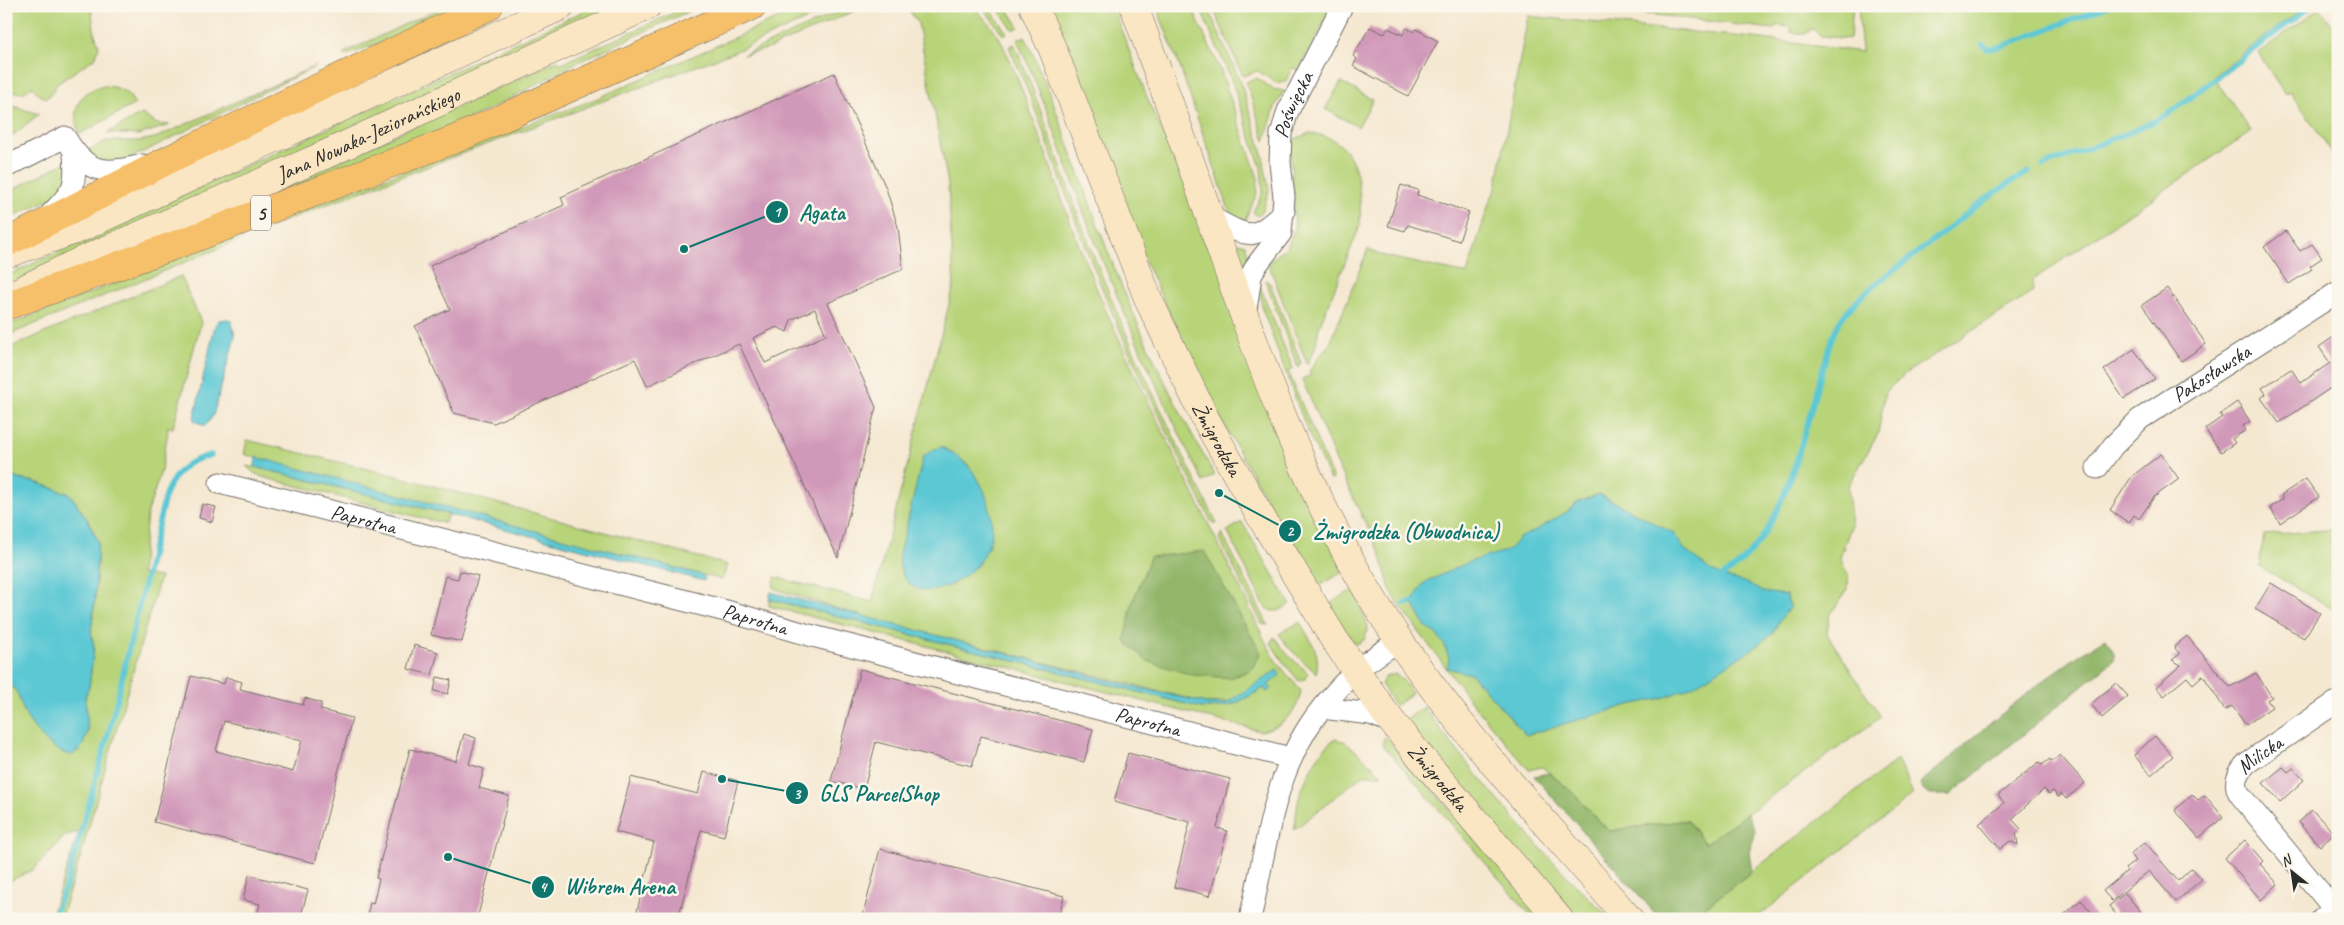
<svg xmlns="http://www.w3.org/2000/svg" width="2344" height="925" font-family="Caveat,sans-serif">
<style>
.green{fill:#b8d479;stroke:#728052;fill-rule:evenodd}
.forest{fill:#92b669;stroke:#5e704a}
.water{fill:#5cc8d4;stroke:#447a80}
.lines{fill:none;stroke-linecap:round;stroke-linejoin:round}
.stream{stroke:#5cc8d4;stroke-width:5.5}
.building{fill:#d199b9;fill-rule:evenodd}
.street-casing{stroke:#726d65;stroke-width:23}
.secondary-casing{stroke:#726d65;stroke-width:29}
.primary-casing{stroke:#726d65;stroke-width:29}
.street{stroke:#fff;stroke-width:21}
.secondary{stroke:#fbe6c4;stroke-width:28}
.primary{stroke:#f6c06b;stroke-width:28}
.labels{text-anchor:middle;stroke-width:5;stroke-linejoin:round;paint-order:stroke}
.shield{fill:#fbf7ec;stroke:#696865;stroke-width:1}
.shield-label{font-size:20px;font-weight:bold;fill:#2b2b2b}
.street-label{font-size:21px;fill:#2b2b2b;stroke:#fbf7ec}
.leader{fill:none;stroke:#0f766e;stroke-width:2}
.callout-dot{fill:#0f766e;stroke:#fbf7ec;stroke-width:2}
.mark-label{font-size:15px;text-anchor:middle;font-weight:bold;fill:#fff}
.callout-label{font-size:22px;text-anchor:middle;font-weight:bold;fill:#0f766e;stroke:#fbf7ec;stroke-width:5;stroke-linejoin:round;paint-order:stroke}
</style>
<rect width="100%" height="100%" fill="#fbf7ec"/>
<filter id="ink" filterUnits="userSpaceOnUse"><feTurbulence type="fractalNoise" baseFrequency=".02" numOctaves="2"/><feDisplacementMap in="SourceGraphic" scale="10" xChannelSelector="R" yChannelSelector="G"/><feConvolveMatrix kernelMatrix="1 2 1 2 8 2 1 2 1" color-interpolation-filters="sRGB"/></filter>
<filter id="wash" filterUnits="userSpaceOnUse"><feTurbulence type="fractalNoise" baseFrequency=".0096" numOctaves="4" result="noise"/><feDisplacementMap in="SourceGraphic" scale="20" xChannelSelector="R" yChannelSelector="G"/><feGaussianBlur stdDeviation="1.12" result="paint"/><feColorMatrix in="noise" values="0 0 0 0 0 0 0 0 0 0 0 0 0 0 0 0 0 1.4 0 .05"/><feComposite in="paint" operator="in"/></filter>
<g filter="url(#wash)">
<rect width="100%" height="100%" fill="#f5e8d1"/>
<!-- green -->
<g class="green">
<path d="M 6,6 L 91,6 L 95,35 L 99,45 L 96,57 L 57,84 L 52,93 L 46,98 L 39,95 L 32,86 L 23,93 L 6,91 Z"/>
<path d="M 444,6 L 464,6 L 409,32 L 345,56 L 344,53 Z"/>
<path d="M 595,6 L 619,6 L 6,287 L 6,276 Z"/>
<path d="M 689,6 L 700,6 L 574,64 L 502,103 L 443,131 L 225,213 L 558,60 L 560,64 Z"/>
<path d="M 806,6 L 837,6 L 734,52 L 314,209 L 6,336 L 6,326 L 345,193 L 593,100 Z"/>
<path d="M 852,6 L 866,6 L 768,49 L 743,55 Z"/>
<path d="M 906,6 L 973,6 L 993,28 L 1000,39 C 1035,113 1057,191 1087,266 C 1140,394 1206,514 1264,639 L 1276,661 L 1301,691 C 1298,713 1281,728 1260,731 L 769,606 L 769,599 L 1202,708 L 1235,704 L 1264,688 L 1267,691 L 1268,687 L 1268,685 L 1247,691 L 1228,702 L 1206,703 L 867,618 L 773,588 L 775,577 L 872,602 L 954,285 L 948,184 L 918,23 ZM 941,447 L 955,454 L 969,466 L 979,564 L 950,586 Z"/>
<path d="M 982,6 L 988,6 L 1007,33 L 1003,35 Z"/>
<path d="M 996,6 L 1006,6 L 1019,27 L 1013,30 Z"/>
<path d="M 1046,6 L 1111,6 L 1117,19 L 1152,110 L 1185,179 L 1343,572 L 1317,587 L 1216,411 L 1148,268 Z"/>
<path d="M 1156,6 L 1191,6 L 1221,71 L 1258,178 L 1257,193 L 1244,223 L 1235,219 L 1229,210 L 1179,64 Z"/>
<path d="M 1199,6 L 1207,6 L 1240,81 L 1262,151 L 1269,190 L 1262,213 L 1257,216 L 1253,212 L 1263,192 L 1261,168 L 1231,79 Z"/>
<path d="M 1212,6 L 1333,6 L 1299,70 L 1292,68 L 1286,81 L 1276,83 L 1258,71 L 1243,76 Z"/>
<path d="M 1581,6 L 1853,6 L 1850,39 L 1821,36 L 1813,29 L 1805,34 L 1791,32 L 1790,27 L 1778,25 L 1773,29 Z"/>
<path d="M 1858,6 L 2306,6 L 2213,76 L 2251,131 L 2033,280 L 2033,292 L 1906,373 L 1885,392 L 1878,434 L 1848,486 L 1851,526 L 1840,558 L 1848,575 L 1848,589 L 1829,616 L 1827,634 L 1881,717 L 1705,844 L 1687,820 L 1609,831 C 1587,808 1567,786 1542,767 L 1529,770 L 1473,704 L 1399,605 L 1390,589 L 1380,553 L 1341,473 L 1302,379 L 1311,375 L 1309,372 L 1319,356 L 1329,346 L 1368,249 L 1380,255 L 1467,274 L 1489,203 L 1496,188 L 1528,16 L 1754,38 L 1862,52 Z"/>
<path d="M 2320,8 L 2338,33 L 2338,161 L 2290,91 L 2285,94 L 2258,53 Z"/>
<path d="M 1025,36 C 1057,106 1080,180 1108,252 C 1138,329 1173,404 1215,475 L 1203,482 C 1161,398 1122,312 1088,224 C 1065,162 1045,100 1017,40 Z"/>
<path d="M 1014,44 C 1045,115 1067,189 1096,261 C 1131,350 1173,437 1217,523 L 1215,524 L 1211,521 C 1169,436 1126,351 1092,263 C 1063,191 1041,117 1009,47 Z"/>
<path d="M 316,66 L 117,165 L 99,164 L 87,151 L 106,141 L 139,141 L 155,138 Z"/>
<path d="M 1257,78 L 1273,89 L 1284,91 L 1275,107 L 1265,141 L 1246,82 Z"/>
<path d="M 1341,82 L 1373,100 L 1358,127 L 1325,109 Z"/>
<path d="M 105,86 C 119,87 128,91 135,104 L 80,134 C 69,112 79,89 105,86 Z"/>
<path d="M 6,104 L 39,114 L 6,141 Z"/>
<path d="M 142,114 L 157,124 L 170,125 L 138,135 L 107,133 Z"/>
<path d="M 1309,133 C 1360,138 1361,184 1360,226 L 1319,327 L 1315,349 L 1307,364 L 1268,263 L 1288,246 L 1295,228 L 1290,146 L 1293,140 Z"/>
<path d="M 66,162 L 70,170 L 60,194 L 6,220 L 6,193 Z"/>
<path d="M 1235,243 L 1245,244 L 1249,259 L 1240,267 L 1232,244 Z"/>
<path d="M 181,276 L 201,322 L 173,428 L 167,427 L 168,432 L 161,471 L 147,514 L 141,574 L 160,577 L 79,861 L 60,919 L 6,919 L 22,912 L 51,915 L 79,832 L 66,835 L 34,869 L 6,883 L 6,700 L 9,700 L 11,684 L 17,691 L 26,715 L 44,739 L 57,749 L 75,753 L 82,747 L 88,731 L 85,697 L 89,687 L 94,647 L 91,631 L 95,598 L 98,541 L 87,519 L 70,494 L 35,482 L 18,479 L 6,472 L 6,349 Z"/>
<path d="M 1265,280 L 1270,283 L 1301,362 L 1298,368 Z"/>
<path d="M 1258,281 L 1293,369 L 1288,371 L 1333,479 L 1330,480 L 1307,430 L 1263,311 Z"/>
<path d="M 247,440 L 385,473 L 728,565 L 722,580 L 275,464 L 244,454 Z"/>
<path d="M 246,466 L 255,467 L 448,514 L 445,523 L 430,520 L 262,477 L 254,473 Z"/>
<path d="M 1242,522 L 1290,604 C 1282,610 1274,615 1265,607 L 1227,531 Z"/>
<path d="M 2338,529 L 2338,612 L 2259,566 L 2264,535 Z"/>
<path d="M 1222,533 L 1268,625 L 1262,624 L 1219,538 Z"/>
<path d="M 1354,589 L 1368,626 L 1365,639 L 1357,644 L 1352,642 L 1328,605 Z"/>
<path d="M 1300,622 C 1309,639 1322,653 1316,673 L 1289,648 L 1279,634 Z"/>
<path d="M 1274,637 L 1288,655 L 1306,671 L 1308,674 L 1305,679 L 1299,681 L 1283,662 L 1271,643 Z"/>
<path d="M 1395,674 L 1401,678 L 1412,693 L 1395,706 L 1381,684 L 1385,677 Z"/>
<path d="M 1423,707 C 1481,782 1542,855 1611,919 L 1574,919 L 1421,741 L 1406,720 Z"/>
<path d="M 1386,737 L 1544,919 L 1534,919 L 1382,744 L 1384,738 Z"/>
<path d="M 1336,739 L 1346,742 L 1382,775 L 1363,775 L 1294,830 C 1296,821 1296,811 1298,802 C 1302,785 1320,745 1336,739 Z"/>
<path d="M 1897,760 L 1913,794 L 1755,919 L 1690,919 Z"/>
</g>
<!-- forest -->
<g class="forest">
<path d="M 1204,551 L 1261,653 L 1251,670 L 1230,678 L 1192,675 L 1147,661 L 1125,641 L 1132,604 L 1150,557 Z"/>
<path d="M 2106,638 L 2114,653 L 2114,660 L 1950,795 L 1929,795 L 1922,789 L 1920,783 C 1980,733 2038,679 2106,638 Z"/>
<path d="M 1549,773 L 1571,791 L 1609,831 L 1687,820 L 1705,844 L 1747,813 L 1755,830 L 1749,853 L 1752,871 L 1690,919 L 1660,919 L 1534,776 Z"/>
</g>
<!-- water -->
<g class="water">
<path d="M 228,319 L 232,322 L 235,337 L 213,416 L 205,426 L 195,421 L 194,418 L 215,325 L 219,320 Z"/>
<path d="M 941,447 C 963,457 978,473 986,496 C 990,507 992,518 992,530 C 990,577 907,622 899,561 C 898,552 903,540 905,532 C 911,507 917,482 923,457 L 932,450 Z"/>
<path d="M 256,457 L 702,575 L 705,578 L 704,581 L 439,512 L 255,467 Z"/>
<path d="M 6,472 L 18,479 L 35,482 L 70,494 L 87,519 L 98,541 L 95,598 L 91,631 L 94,647 L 89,687 L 85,697 L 88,731 L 82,747 L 72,755 C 54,754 33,729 25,714 C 18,700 21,692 6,681 Z"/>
<path d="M 1599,494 L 1673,533 L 1685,550 L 1706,567 L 1722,576 L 1750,584 L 1762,592 L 1786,595 L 1790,607 L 1779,621 L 1773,633 L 1751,650 L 1693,686 L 1663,698 L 1629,705 L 1526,735 L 1471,674 L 1447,668 L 1449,658 L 1444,644 L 1436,634 L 1426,627 L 1412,602 L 1424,583 L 1469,562 L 1509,550 L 1519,538 L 1538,529 L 1568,511 L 1578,502 Z"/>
<path d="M 771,592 L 1127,685 L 1206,703 L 1221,704 L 1228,702 L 1277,670 L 1280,675 L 1268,685 L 1272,688 L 1267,692 L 1264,688 C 1241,701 1229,709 1202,708 L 769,599 Z"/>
</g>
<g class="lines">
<!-- stream -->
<g class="stream">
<path d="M 1983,45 L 1988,49 L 2003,46 L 2108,6"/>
<path d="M 2043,166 L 2138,129 L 2167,115 L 2311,6"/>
<path d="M 1722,576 C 1782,545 1803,435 1821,374 C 1827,356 1831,334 1842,318 C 1862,291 1893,272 1919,251 C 1956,224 1988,193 2029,172"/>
<path d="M 1404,604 L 1412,602"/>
<path d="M 52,919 L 66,886 L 111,724 L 166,492 C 176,471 188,460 211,455"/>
</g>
</g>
<g id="blocks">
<!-- building -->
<g class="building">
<path d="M 1370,27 L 1384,34 L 1388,28 L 1403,35 L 1406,28 L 1414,32 L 1416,29 L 1438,41 L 1408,96 L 1353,66 L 1357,59 L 1353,56 Z"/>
<path d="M 834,73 L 886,188 L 898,227 L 903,269 L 828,303 L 876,407 L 838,558 L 739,344 L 647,386 L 635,359 L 494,423 L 454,413 L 415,326 L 450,309 L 430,266 L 564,205 L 561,197 ZM 815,309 L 826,335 L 765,363 L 753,338 L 777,327 L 787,332 L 791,320 Z"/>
<path d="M 1401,185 L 1418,190 L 1417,195 L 1469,212 L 1459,241 L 1408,225 L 1405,231 L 1388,226 Z"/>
<path d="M 2286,231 L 2300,251 L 2312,244 L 2322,258 L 2310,266 L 2312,269 L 2289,284 L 2264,247 Z"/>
<path d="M 2167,288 L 2206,344 L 2181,361 L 2142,305 Z"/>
<path d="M 2338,334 L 2338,383 L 2279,423 L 2261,398 L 2266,394 L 2262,388 L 2291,369 L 2301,383 L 2330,363 L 2319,347 Z"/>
<path d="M 2134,349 L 2155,379 L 2124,399 L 2104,370 Z"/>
<path d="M 2237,402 L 2250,421 L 2243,426 L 2246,430 L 2232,439 L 2235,443 L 2221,452 L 2205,429 L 2222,417 L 2220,414 Z"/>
<path d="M 2161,454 L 2179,479 L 2154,497 L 2139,519 L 2134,515 L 2129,523 L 2110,510 L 2132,476 Z"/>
<path d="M 2306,479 L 2319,497 L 2280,523 L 2270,508 L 2283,499 L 2281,495 Z"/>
<path d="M 202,504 L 216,507 L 212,522 L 199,518 Z"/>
<path d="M 460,571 L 478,576 L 462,642 L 431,635 L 445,576 L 458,579 Z"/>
<path d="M 2271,583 L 2320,613 L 2304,638 L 2255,609 Z"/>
<path d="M 2187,636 L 2230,687 L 2256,673 L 2272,697 L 2267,700 L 2272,707 L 2246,725 L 2232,706 L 2225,710 L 2203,675 L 2193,684 L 2187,677 L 2164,696 L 2156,687 L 2181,665 L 2172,660 L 2180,654 L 2174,647 Z"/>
<path d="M 414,645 L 438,652 L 432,675 L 408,669 Z"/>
<path d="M 860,669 L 1093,729 L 1084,762 L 981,736 L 972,766 L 876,742 L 864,789 L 831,781 Z"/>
<path d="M 191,676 L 224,684 L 226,677 L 242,682 L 240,689 L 303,705 L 305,698 L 321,703 L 321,710 L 352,718 L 315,863 L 154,822 ZM 224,721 L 302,740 L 293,772 L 216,751 Z"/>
<path d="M 437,677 L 451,680 L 448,694 L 434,691 Z"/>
<path d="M 2116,683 L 2128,696 L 2102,718 L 2091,704 Z"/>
<path d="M 464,734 L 476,738 L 469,764 L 484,769 L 479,788 L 509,796 L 477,919 L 366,919 L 370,903 L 373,904 L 379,879 L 376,878 L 410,749 L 456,761 Z"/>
<path d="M 2155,736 L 2173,756 L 2151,775 L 2134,755 Z"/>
<path d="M 1128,753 L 1230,779 L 1217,828 L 1227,831 L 1210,896 L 1174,887 L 1190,822 L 1114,802 Z"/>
<path d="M 2060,755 L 2085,783 L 2066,799 L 2062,794 L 2058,797 L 2053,791 L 2049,794 L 2044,789 L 2012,819 L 2021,829 L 2016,833 L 2018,845 L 2010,841 L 2000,849 L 1979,824 L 2004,803 L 1998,795 L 2039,762 L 2042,765 L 2050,759 L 2052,762 Z"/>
<path d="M 2283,767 L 2288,772 L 2293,768 L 2304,780 L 2280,802 L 2263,783 Z"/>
<path d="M 704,772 L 738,781 L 724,836 L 701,830 L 678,919 L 635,919 L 654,842 L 616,832 L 631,777 L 698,794 Z"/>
<path d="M 2192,794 L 2198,800 L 2205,795 L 2223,817 L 2199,838 L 2175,810 Z"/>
<path d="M 2312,810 L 2334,833 L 2320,846 L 2298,822 Z"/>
<path d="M 2245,840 L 2263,861 L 2260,864 L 2278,884 L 2261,900 L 2225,858 Z"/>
<path d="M 2145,842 L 2178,881 L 2192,868 L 2202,879 L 2176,902 L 2149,871 L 2112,901 L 2103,891 L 2127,871 L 2125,869 L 2135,861 L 2130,854 Z"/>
<path d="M 880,849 L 1064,896 L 1058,919 L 862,919 Z"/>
<path d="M 249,875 L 308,890 L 300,919 L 256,919 L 260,904 L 243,900 Z"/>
<path d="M 2125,893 L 2147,919 L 2120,919 L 2109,906 Z"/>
<path d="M 2081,900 L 2098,919 L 2059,919 Z"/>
</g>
</g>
</g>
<g filter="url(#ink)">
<use href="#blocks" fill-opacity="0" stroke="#726d65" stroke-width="1"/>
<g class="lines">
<!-- street casing -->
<g class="street-casing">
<g id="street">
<path d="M 6,167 L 65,137 C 87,175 104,174 143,165"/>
<path d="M 1210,217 C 1248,236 1251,244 1284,212"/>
<path d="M 47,218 C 72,191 77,192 74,154"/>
<path id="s1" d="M 1245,316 L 1251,276 L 1256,266 L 1281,233 L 1284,197 L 1280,163 L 1281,134 L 1288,111 L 1342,6"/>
<path id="s2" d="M 2097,468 L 2113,446 L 2140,419 L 2338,292"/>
<path id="s3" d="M 220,483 L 730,612 L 809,635 L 1290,758"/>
<path d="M 1322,708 L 1371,714 L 1393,723"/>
<path d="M 1250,919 C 1269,838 1273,760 1332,696 C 1340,687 1347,678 1356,671 C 1369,660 1385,650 1400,640"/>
<path id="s4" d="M 2322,919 L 2334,909 L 2241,796 C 2232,785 2238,772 2247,763 L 2338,701"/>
</g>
</g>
<!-- secondary casing -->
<g class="secondary-casing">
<g id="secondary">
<path id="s5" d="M 1033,6 L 1053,50 L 1149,301 L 1206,420 L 1255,507 L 1334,639 L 1385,713 L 1418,754 L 1559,919"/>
<path d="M 1134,6 C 1159,76 1185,145 1209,215 C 1257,354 1302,486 1380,611 C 1450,723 1544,820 1629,919"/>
<path d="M 6,254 L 78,229 L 561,6"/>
<path id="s6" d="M 18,292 L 74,264 L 320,157 L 647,6"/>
</g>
</g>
<!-- primary casing -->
<g class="primary-casing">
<g id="primary">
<path d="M 6,243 L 172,158 L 489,6"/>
<path d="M 6,306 L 192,239 L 458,138 L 752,6"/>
</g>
</g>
<!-- street -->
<use href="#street" class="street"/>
<!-- secondary -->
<use href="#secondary" class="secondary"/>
<!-- primary -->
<use href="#primary" class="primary"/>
</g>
</g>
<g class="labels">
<!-- shield labels -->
<rect class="shield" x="251" y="195.5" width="20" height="35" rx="4"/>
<g class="shield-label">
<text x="261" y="220">5</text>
</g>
<!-- street labels -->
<g class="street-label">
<text dy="7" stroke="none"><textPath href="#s1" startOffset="224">Poświęcka</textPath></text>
<text dy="7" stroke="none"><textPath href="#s6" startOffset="384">Jana Nowaka-Jeziorańskiego</textPath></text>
<text dy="7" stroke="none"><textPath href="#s2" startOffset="150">Pakosławska</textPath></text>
<text dy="7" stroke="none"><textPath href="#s5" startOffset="471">Żmigrodzka</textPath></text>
<text dy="7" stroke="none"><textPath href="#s3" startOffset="148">Paprotna</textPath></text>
<text dy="7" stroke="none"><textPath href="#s3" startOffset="552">Paprotna</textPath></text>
<text dy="7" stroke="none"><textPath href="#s3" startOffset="958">Paprotna</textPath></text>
<text dy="7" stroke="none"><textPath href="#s4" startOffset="214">Milicka</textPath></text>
<text dy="7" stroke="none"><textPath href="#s5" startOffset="876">Żmigrodzka</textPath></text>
</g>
</g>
<!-- callouts -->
<path class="leader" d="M684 249L777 212M1219 493L1290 531M722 779L797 793M448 857L543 887"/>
<g class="callout-dot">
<circle cx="684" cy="249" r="5"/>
<circle cx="1219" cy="493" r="5"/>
<circle cx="722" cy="779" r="5"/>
<circle cx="448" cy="857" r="5"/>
<circle cx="777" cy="212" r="12"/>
<circle cx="1290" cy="531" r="12"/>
<circle cx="797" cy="793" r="12"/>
<circle cx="543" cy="887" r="12"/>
</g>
<g class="mark-label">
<text x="777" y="217">1</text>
<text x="1290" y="536">2</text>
<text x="797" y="799">3</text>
<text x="543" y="892">4</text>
</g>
<g class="callout-label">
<text x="822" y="220">Agata</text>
<text x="1406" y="539">Żmigrodzka (Obwodnica)</text>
<text x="879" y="801">GLS ParcelShop</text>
<text x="620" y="894">Wibrem Arena</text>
</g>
<!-- margin -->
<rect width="2344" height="925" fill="none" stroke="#fbf7ec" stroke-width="25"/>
<!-- north arrow -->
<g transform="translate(2292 872) rotate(330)" stroke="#fbf7ec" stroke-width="4" paint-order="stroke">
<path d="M0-4L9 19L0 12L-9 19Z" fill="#2b2b2b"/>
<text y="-8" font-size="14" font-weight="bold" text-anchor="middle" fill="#2b2b2b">N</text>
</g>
</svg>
